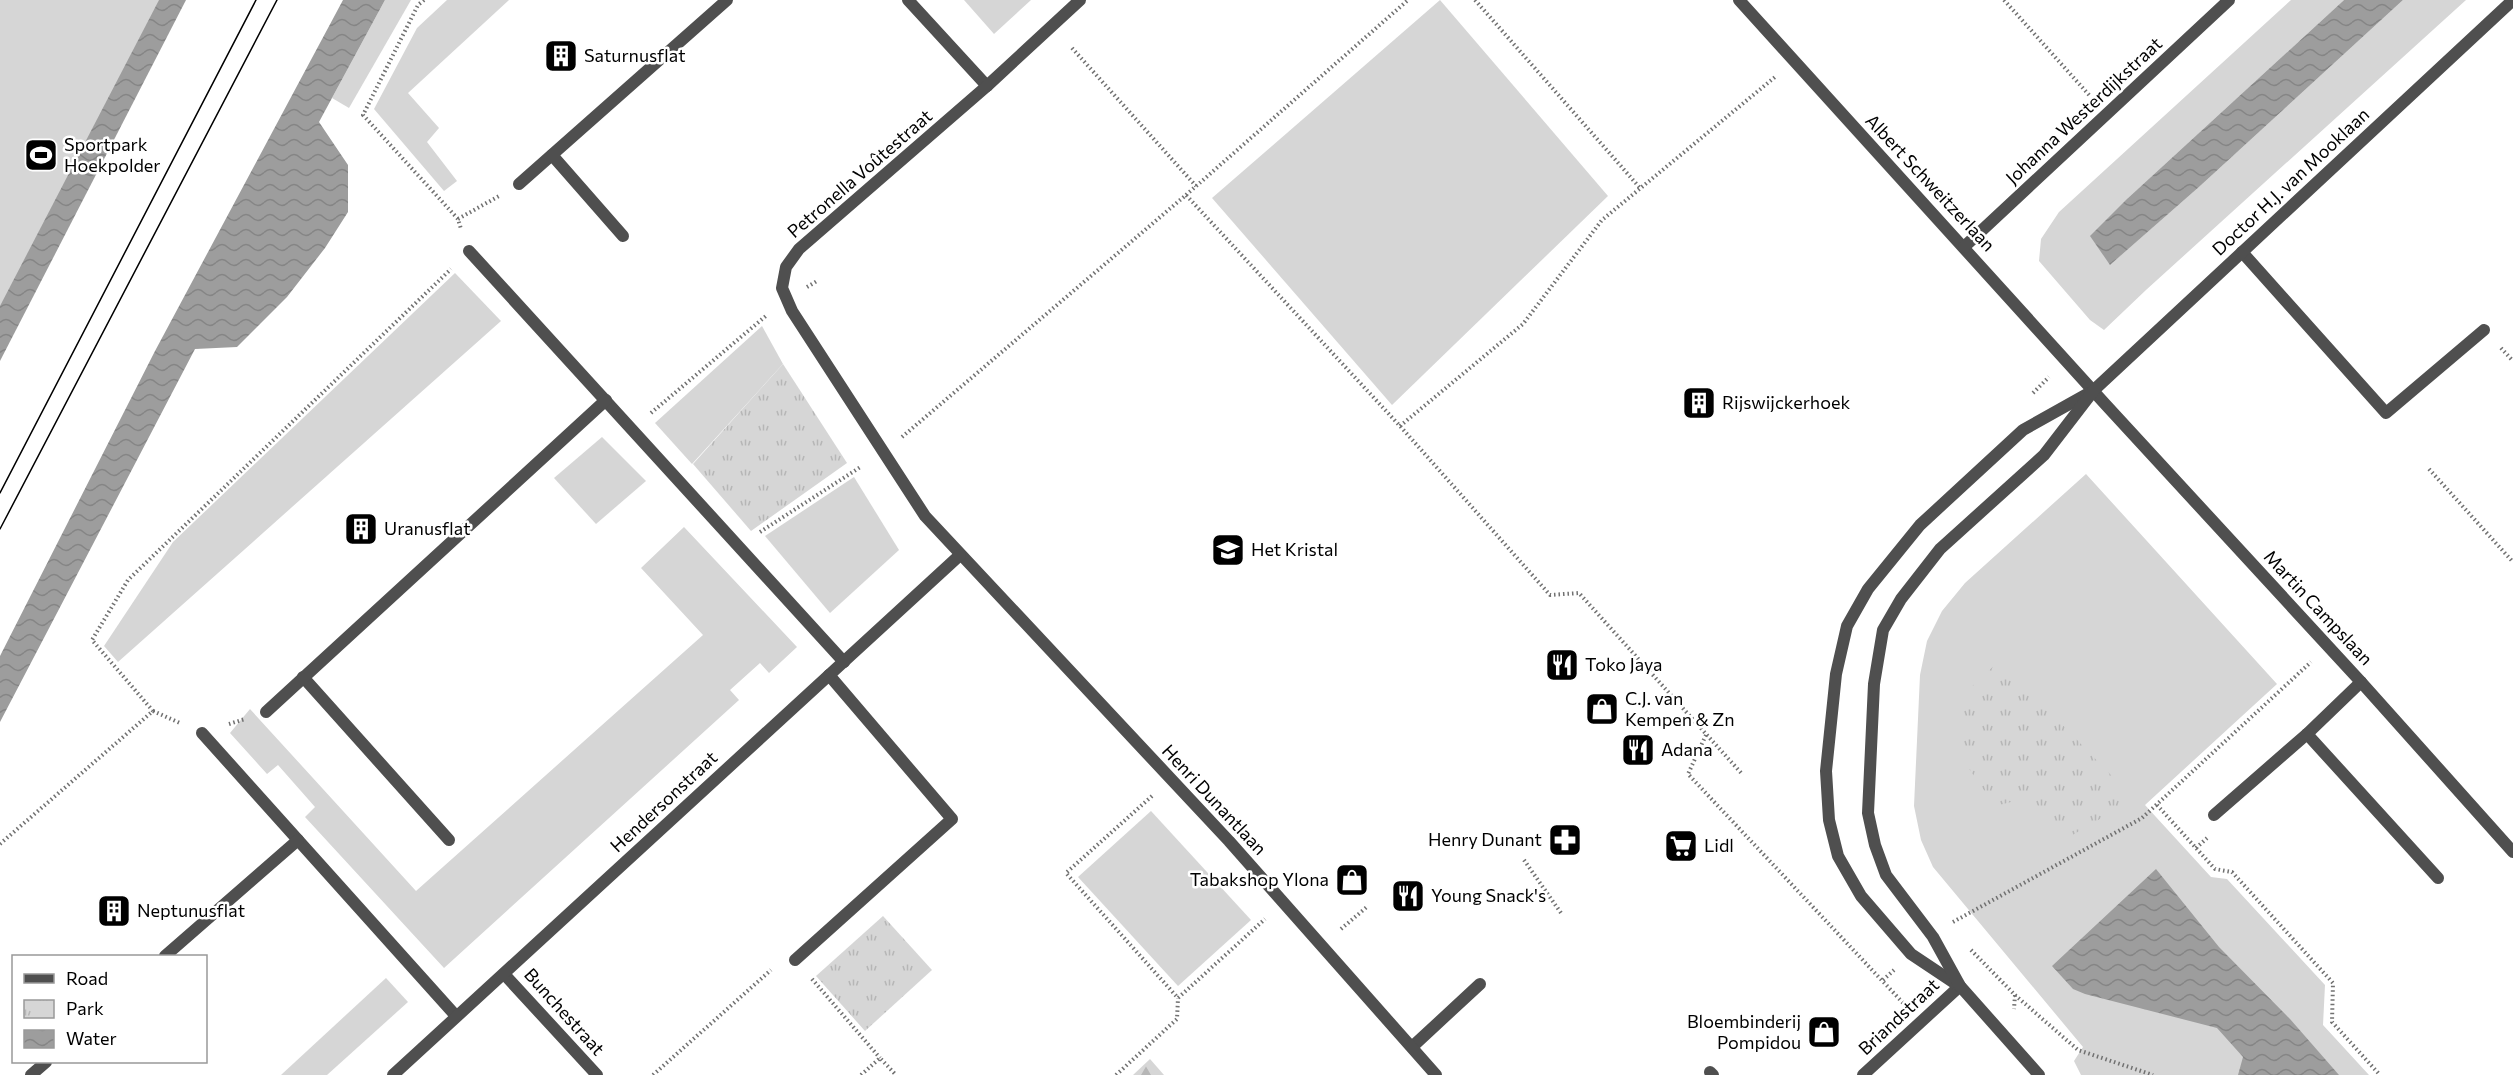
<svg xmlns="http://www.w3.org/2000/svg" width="2513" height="1075" font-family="Commissioner,sans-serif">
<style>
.grass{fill:#d6d6d6}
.forest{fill:url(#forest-firs)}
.park{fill:url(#park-tufts)}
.water{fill:url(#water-waves)}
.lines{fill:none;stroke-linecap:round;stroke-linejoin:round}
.path{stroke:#717171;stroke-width:4;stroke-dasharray:1.5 3;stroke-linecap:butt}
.service{stroke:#4f4f4f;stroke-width:12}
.minor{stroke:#4f4f4f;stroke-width:12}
.tertiary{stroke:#4f4f4f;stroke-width:12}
.tram{stroke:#000;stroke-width:1.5}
.labels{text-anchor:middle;stroke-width:5;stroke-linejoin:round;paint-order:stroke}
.poi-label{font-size:18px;fill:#000;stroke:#fff;text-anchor:start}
.street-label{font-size:18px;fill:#000;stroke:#fff}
</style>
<defs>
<pattern id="forest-firs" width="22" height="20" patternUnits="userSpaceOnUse" patternTransform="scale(1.5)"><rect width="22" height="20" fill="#d6d6d6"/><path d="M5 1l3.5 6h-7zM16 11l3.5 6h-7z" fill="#b6b6b6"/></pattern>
<pattern id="park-tufts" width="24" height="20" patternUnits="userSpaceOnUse" patternTransform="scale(1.5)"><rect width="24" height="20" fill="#d6d6d6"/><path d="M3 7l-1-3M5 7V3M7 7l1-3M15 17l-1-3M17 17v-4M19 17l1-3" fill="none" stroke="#b6b6b6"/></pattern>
<pattern id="water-waves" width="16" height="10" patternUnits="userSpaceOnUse" patternTransform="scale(1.5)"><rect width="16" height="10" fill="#9d9d9d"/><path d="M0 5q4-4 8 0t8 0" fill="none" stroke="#858585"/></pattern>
</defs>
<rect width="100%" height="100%" fill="#fff"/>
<!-- grass -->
<g class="grass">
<path d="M 0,0 L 163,0 L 0,309 Z"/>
<path d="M 385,0 L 411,0 L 349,108 L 332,98 Z"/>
<path d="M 447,0 L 509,0 L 408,93 L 439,128 L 427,142 L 457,181 L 444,191 L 374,109 L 417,28 Z"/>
<path d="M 964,0 L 1031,0 L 994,34 Z"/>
<path d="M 1440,0 L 1608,196 L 1392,405 L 1212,198 Z"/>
<path d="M 2291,0 L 2344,0 L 2128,198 L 2111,264 L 2199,187 L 2403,0 L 2466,0 L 2146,290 L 2104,330 L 2090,320 L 2039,261 L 2041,239 L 2059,212 Z"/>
<path d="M 455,273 L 501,321 L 118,662 L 104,646 L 173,542 Z"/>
<path d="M 762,326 L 783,364 L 692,464 L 655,423 Z"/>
<path d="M 602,437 L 646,481 L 596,524 L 554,478 Z"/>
<path d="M 2086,474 L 2277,684 L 2145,805 L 2211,877 L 2227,879 L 2325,985 L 2323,1025 L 2369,1075 L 2081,1075 L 2074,1061 L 2083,1047 L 1933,867 L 1921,840 L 1914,806 L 1920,675 L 1927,641 L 1942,611 L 1965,583 Z"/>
<path d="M 854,477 L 899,550 L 830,613 L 765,536 Z"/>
<path d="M 684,527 L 797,647 L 769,673 L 760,663 L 730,690 L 739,700 L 444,968 L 305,817 L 315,807 L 278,765 L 267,774 L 230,733 L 250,709 L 416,891 L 703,635 L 641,568 Z"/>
<path d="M 1151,811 L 1251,920 L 1178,986 L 1078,877 Z"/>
<path d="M 386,978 L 408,1002 L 327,1075 L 281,1075 Z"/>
</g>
<!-- forest -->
<path class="forest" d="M 1150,1059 L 1164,1075 L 1133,1075 Z"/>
<!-- park -->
<g class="park">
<path d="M 783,364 L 847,463 L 751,531 L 693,464 Z"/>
<path d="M 2000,660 L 2134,799 L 2064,840 L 2031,797 L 1995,806 L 1958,753 L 1964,694 Z"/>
<path d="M 883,916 L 932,970 L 865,1031 L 816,976 Z"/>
</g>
<!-- water -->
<g class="water">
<path d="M 159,0 L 186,0 L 0,361 L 0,306 Z"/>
<path d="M 343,0 L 385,0 L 319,122 L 348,165 L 348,212 L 325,248 L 287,297 L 237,347 L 195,349 L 0,722 L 0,656 L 155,351 Z"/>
<path d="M 2344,0 L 2403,0 L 2199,187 L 2110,265 L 2090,236 L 2128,198 Z"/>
<path d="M 2156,869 L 2219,947 L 2290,1019 L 2339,1075 L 2238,1075 L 2243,1057 L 2217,1028 L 2085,994 L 2073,989 L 2052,966 Z"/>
</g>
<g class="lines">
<!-- path -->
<g class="path">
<path d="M 424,0 L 418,5 L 363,115 L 458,219 L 461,229"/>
<path d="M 1475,0 L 1641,189"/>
<path d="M 2004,0 L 2090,96"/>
<path d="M 1072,48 L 1196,186"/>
<path d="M 1186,195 L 1408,0"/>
<path d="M 458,219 L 499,196"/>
<path d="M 807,287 L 817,281"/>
<path d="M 2501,348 L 2513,361"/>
<path d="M 2033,393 L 2049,377"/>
<path d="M 651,413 L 767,315"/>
<path d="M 1400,426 L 1523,324 L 1602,220 L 1775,77"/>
<path d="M 902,437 L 1186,195 L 1400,426 L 1550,595 L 1579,593 L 1743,775"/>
<path d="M 2429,469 L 2513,562"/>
<path d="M 760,532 L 862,466"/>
<path d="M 153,711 L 180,723"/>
<path d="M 229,724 L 245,719"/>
<path d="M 1706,735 L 1688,774 L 1905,1005"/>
<path d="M 1152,796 L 1066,873 L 1178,998 L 1265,919"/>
<path d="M 2157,805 L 2215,869 L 2232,872 L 2333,983 L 2332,1022 L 2380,1075"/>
<path d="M 0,844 L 153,711 L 92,640 L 128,580 L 451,269"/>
<path d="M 2196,848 L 2207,838"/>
<path d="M 1524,860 L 1561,913"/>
<path d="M 1953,922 L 2142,818 L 2311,662"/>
<path d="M 1341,929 L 1368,906"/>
<path d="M 1971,950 L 2015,995 L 2014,1009"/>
<path d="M 812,979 L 880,1058"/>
<path d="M 1883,980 L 1894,970"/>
<path d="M 2015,995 L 2078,1050 L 2153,1075"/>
<path d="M 653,1075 L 771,970"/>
<path d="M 861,1075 L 880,1058 L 896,1075"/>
<path d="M 1116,1075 L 1177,1019 L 1178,998"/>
</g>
<!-- service -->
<g class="service">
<path d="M 908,0 L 987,86"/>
<path d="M 552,155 L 623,236"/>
<path d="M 519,184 L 727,0"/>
<path d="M 469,251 L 844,662"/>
<path d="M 2242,252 L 2386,413 L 2484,330"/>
<path d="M 303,677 L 449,840"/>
<path d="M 266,712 L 606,400"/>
<path d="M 202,733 L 456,1016"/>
<path d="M 2307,734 L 2438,878"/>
<path d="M 2214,815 L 2307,734 L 2361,682"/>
<path d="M 165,956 L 298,840"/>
<path d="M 795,960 L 952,819 L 829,675"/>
<path d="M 1412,1047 L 1480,984"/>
<path d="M 1710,1072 L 1713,1075"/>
<path d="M 31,1075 L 46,1062"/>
</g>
<!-- minor -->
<g class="minor">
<path d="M 1080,0 L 987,86 L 799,249 L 786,267 L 782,288 L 792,311 L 925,516 L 1229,841 L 1436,1075"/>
<path d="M 1739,0 L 2106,405 L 2361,682 L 2513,852"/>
<path d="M 1964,247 L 2229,0"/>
<path d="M 504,974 L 597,1075"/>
<path d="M 393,1075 L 960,555"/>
<path d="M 1863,1075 L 1960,986"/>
</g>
<!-- tertiary -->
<g class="tertiary">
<path d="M 1959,986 L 1911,954 L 1861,896 L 1838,856 L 1829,820 L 1826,771 L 1836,674 L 1847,626 L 1868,589 L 1920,525 L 2023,430 L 2089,393"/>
<path d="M 2039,1075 L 1960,986 L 1933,937 L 1886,875 L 1875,845 L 1868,813 L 1874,684 L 1883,630 L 1901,599 L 1940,549 L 2044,455 L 2094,390 L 2513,0"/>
</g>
<!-- tram -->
<g class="tram">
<path d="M 0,493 L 256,0"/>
<path d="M 0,529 L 277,0"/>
</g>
</g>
<!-- icons -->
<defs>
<g id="building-square" transform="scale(1.725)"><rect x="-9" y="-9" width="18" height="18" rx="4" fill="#000" stroke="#fff"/><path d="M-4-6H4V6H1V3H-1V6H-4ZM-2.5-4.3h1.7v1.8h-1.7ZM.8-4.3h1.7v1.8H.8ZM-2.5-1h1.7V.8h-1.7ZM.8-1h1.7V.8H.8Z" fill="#fff"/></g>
<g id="stadium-square" transform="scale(1.725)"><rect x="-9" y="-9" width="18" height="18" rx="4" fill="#000" stroke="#fff"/><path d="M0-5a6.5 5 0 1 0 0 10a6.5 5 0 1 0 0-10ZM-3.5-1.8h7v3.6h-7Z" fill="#fff"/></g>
<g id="school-square" transform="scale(1.725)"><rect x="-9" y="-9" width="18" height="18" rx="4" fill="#000" stroke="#fff"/><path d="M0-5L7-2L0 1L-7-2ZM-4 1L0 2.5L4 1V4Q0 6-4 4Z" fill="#fff"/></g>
<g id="restaurant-square" transform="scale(1.725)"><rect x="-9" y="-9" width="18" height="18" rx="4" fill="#000" stroke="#fff"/><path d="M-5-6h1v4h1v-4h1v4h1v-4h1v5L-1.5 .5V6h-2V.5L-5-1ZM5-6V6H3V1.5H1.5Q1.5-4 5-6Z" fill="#fff"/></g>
<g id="shop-square" transform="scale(1.725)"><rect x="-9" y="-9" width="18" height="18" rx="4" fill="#000" stroke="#fff"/><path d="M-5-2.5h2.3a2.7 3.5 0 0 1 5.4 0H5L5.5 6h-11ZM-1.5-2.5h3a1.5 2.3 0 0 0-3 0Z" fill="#fff"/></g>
<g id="pharmacy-square" transform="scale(1.725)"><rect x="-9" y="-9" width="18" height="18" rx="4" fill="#000" stroke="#fff"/><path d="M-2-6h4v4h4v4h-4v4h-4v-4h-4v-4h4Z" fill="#fff"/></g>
<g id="supermarket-square" transform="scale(1.725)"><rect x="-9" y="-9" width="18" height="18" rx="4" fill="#000" stroke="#fff"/><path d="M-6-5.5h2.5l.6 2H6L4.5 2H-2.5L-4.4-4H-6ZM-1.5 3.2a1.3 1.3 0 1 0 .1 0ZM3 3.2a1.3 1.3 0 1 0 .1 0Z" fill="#fff"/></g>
</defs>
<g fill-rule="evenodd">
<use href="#building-square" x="561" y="56"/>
<use href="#stadium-square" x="41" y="155"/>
<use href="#building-square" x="1699" y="403"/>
<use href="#building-square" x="361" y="529"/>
<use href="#school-square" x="1228" y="550"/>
<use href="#restaurant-square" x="1562" y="665"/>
<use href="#shop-square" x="1602" y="709"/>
<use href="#restaurant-square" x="1638" y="750"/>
<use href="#pharmacy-square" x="1565" y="840"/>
<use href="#supermarket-square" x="1681" y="846"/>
<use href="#shop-square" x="1352" y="880"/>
<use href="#restaurant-square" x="1408" y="896"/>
<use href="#building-square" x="114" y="911"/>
<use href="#shop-square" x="1824" y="1032"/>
</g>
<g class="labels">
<!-- poi labels -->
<g class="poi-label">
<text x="584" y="62">Saturnusflat</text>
<text x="64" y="151">Sportpark<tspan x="64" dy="21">Hoekpolder</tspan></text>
<text x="1722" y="409">Rijswijckerhoek</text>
<text x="384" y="535">Uranusflat</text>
<text x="1251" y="556">Het Kristal</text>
<text x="1585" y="671">Toko Jaya</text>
<text x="1625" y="705">C.J. van<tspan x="1625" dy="21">Kempen &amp; Zn</tspan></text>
<text x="1661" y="756">Adana</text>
<text x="1542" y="846" text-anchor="end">Henry Dunant</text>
<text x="1704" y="852">Lidl</text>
<text x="1329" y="886" text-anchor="end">Tabakshop Ylona</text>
<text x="1431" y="902">Young Snack's</text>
<text x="137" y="917">Neptunusflat</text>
<text x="1801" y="1028" text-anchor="end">Bloembinderij<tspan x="1801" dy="21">Pompidou</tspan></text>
</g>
<!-- street labels -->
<g class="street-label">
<text transform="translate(2084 111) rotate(-43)" y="6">Johanna Westerdijkstraat</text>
<text transform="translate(860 174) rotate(-41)" y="6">Petronella Voûtestraat</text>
<text transform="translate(2291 182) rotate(-43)" y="6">Doctor H.J. van Mooklaan</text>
<text transform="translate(1930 183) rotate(47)" y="6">Albert Schweitzerlaan</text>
<text transform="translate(2318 608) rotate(47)" y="6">Martin Campslaan</text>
<text transform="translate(1214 800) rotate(47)" y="6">Henri Dunantlaan</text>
<text transform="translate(664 802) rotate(-43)" y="6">Hendersonstraat</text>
<text transform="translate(564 1012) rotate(48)" y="6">Bunchestraat</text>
<text transform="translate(1899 1017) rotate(-43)" y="6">Briandstraat</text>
</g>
</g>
<!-- legend -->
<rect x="12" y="955" width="195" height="108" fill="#ffffff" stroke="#999999" stroke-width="1.5"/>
<rect x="24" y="974" width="30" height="9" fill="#4f4f4f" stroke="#999999" stroke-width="1.5"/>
<text x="66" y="985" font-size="18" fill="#000000">Road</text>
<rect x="24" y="1000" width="30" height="18" fill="url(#park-tufts)" stroke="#999999" stroke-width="1.5"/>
<text x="66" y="1015" font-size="18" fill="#000000">Park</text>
<rect x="24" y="1030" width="30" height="18" fill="url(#water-waves)" stroke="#999999" stroke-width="1.5"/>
<text x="66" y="1045" font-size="18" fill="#000000">Water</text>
</svg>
